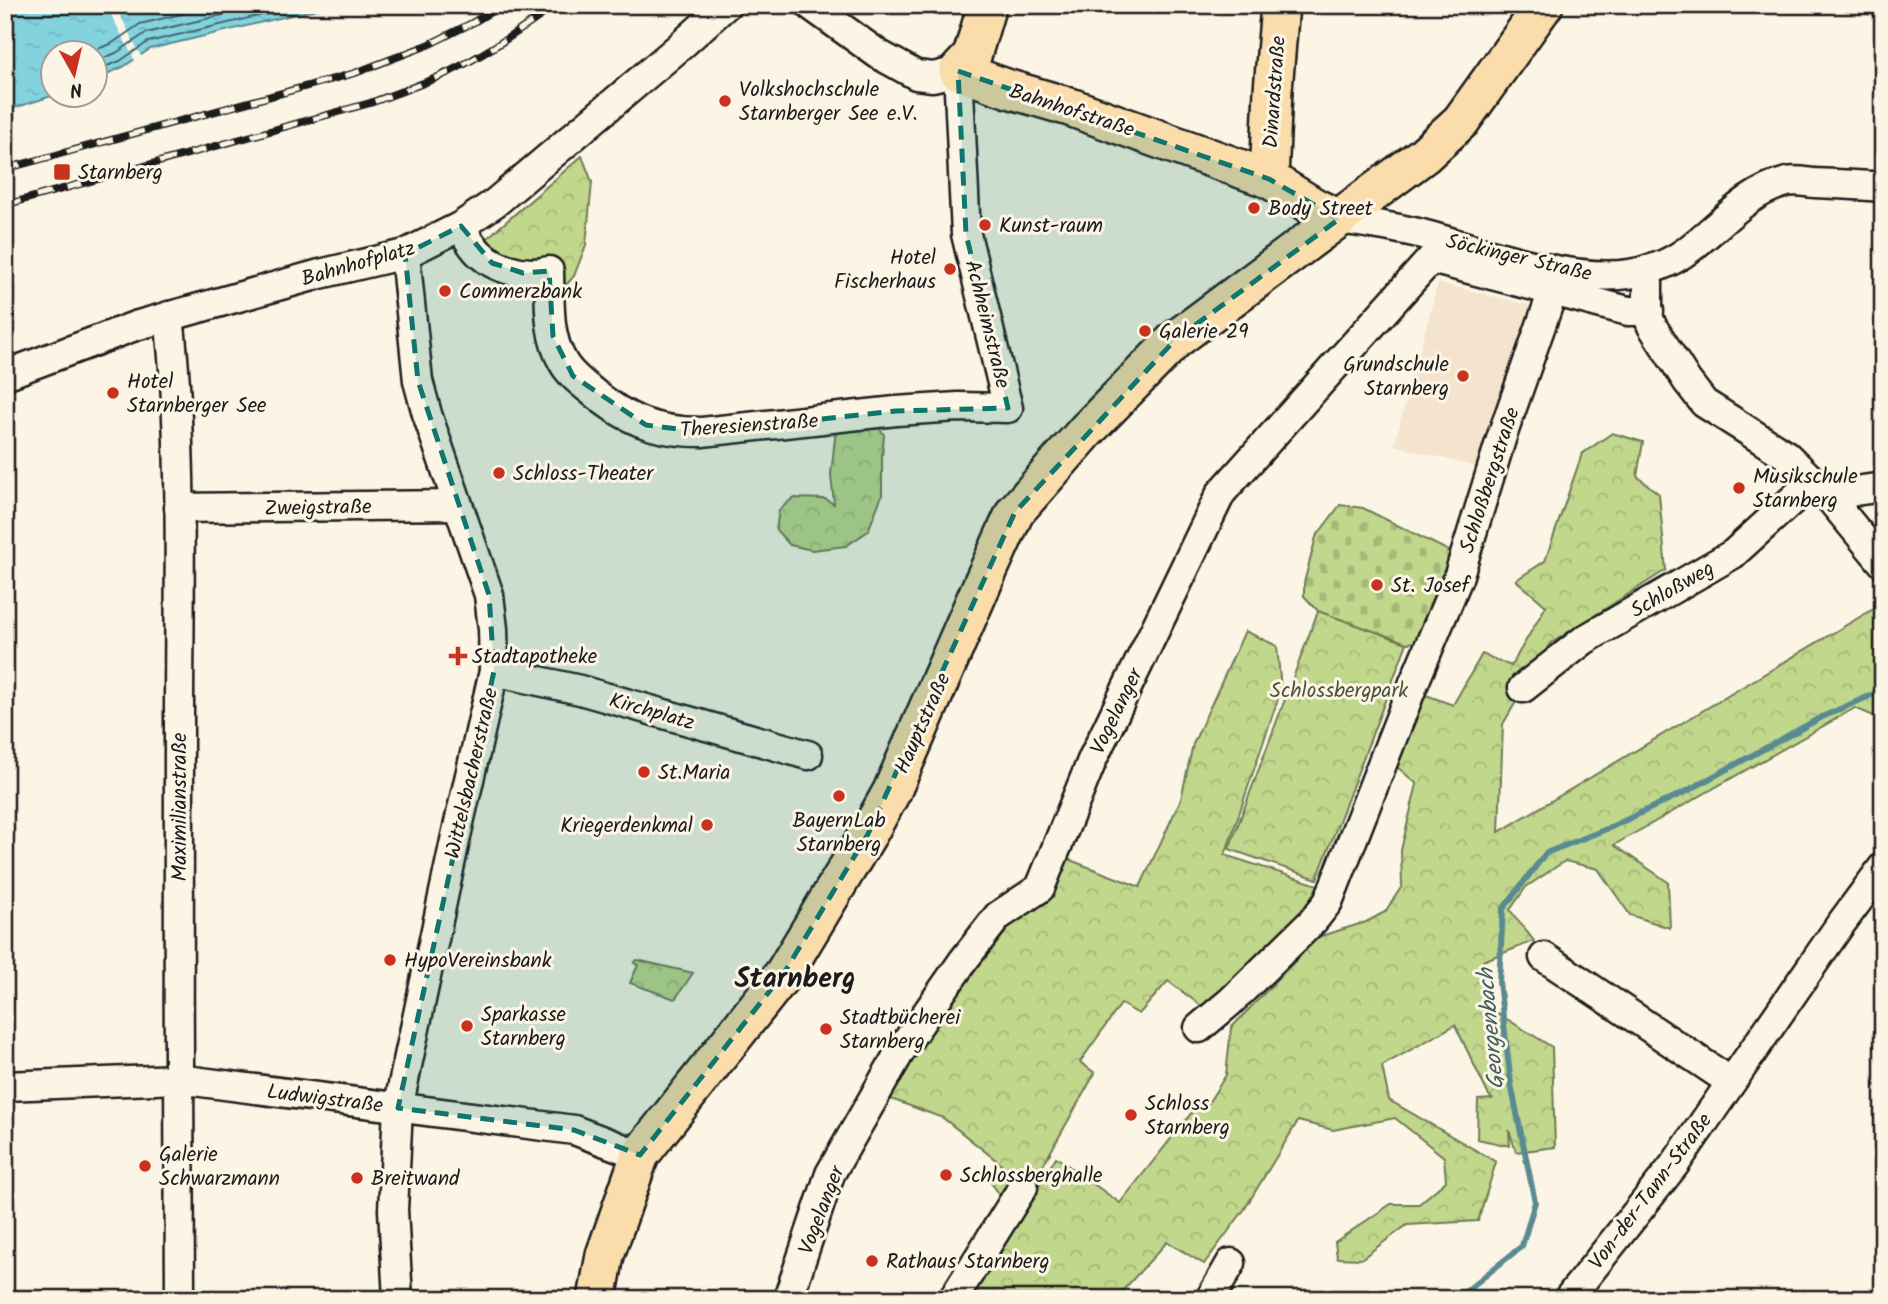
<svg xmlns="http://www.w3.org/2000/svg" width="1888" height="1304" font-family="Kalam,sans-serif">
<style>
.built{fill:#f4e4cd}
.forest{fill:url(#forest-crowns);stroke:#6e7a54;stroke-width:2}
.cemetery{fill:url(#cemetery-stones);stroke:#6e7a54;stroke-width:2}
.water{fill:url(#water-ripples);stroke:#5a8a91;stroke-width:2}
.pier{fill:#fcf5e5}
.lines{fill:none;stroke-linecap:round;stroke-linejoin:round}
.shore{stroke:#45656a;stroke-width:2}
.stream{stroke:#5a8a91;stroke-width:6}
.minor-casing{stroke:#1c1c1c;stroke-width:33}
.major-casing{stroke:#1c1c1c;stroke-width:42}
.minor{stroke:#fcf5e5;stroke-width:28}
.major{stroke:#fbddab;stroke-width:37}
.rail-casing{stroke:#1c1c1c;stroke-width:8}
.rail{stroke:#fcf5e5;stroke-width:5;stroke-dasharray:16;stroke-linecap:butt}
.marked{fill:#0f766e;fill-opacity:0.2;stroke:#0f766e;stroke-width:5;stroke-dasharray:14 9;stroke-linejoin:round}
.poi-dot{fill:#c8321e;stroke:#fcf5e5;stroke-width:2.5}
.labels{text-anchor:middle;stroke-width:6;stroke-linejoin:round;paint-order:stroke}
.poi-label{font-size:21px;fill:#1c1c1c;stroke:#fcf5e5;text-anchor:start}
.street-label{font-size:21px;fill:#1c1c1c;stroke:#fcf5e5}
.park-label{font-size:21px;fill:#4d543e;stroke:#fcf5e5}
.water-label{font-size:23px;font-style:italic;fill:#405c60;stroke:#fcf5e5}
.district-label{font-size:28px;font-weight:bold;fill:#1c1c1c;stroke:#fcf5e5}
</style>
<defs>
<pattern id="forest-crowns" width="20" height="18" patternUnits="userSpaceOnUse" patternTransform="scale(1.75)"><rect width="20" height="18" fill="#c0d78c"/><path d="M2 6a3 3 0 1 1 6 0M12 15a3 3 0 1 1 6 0" fill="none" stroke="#a4b878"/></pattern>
<pattern id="cemetery-stones" width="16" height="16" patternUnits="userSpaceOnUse" patternTransform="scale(1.75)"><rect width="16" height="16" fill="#c0d78c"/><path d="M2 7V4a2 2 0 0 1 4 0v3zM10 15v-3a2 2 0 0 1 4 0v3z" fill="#a4b878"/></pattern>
<pattern id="water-ripples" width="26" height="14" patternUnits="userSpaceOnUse" patternTransform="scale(1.75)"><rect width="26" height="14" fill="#83d3df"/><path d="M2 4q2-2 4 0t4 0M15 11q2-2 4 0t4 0" fill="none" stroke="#71b5bf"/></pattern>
</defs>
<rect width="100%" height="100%" fill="#fcf5e5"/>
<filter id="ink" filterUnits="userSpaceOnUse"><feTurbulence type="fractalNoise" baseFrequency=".0143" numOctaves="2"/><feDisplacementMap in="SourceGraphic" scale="14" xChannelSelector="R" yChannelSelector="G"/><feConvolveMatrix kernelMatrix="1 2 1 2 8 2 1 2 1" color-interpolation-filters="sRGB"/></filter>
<g filter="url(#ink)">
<!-- built -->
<path class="built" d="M 1438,283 L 1538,307 L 1482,469 L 1394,445 Z"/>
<!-- forest -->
<g class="forest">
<path d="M 582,156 L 592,182 L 586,245 L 574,276 L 563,289 L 525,261 L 499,252 L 486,239 Z"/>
<path d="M 878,426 L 884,435 L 882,456 L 882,495 L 868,531 L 846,546 L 812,550 L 790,545 L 776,530 L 779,510 L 793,498 L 825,499 L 834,504 L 831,475 L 836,429 Z"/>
<path d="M 1612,433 L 1643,442 L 1637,476 L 1659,494 L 1666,570 L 1550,644 L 1503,724 L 1499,832 L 1880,605 L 1883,609 L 1883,720 L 1855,708 L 1614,845 L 1668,882 L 1670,928 L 1630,915 L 1598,869 L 1565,861 L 1526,887 L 1510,910 L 1534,941 L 1483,961 L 1489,1008 L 1552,1047 L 1555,1147 L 1516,1152 L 1509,1130 L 1510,1146 L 1477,1139 L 1478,1100 L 1492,1099 L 1488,1094 L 1455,1025 L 1382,1066 L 1389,1100 L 1496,1162 L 1478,1221 L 1407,1225 L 1361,1259 L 1337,1258 L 1335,1242 L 1391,1204 L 1419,1204 L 1446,1181 L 1444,1157 L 1395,1118 L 1333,1130 L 1298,1121 L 1244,1210 L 1204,1264 L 1167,1242 L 1115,1299 L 972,1299 L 1056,1157 L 1120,1203 L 1197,1106 L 1205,1108 L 1226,1075 L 1231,1028 L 1318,937 L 1366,922 L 1385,912 L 1402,886 L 1401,850 L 1417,784 L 1396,766 L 1421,693 L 1453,705 L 1482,654 L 1511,666 L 1546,606 L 1516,580 L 1545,561 L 1582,454 Z"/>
<path d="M 1318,611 L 1407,643 L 1317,879 L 1229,849 Z"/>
<path d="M 1245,631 L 1277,646 L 1281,690 L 1225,855 L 1318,885 L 1305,910 L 1204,1008 L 1168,981 L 1139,1014 L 1121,1004 L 1080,1062 L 1095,1073 L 1033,1183 L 1007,1204 L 989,1180 L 1002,1165 L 943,1118 L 888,1098 L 976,965 L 1065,858 L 1140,887 L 1181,799 L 1193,744 Z"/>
<path d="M 637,960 L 693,973 L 675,999 L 630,983 L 638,965 L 634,963 Z"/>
</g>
<!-- cemetery -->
<path class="cemetery" d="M 1340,505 L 1363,508 L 1457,555 L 1424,641 L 1407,643 L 1318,611 L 1304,596 L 1304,583 L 1316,537 Z"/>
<!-- water -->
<path class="water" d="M 5,5 L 334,5 L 150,49 L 123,67 L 95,79 L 94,52 L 52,52 L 52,94 L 55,95 L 5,111 Z"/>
<!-- pier -->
<path class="pier" d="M 106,5 L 115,5 L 142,58 L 136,63 Z"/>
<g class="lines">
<!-- shore -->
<g class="shore">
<path d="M 89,52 L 111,44 L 140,24 L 219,5"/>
<path d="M 94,62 L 116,53 L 146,33 L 265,5"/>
<path d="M 94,71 L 120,61 L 148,42 L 304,5"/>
</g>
<!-- stream -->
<path class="stream" d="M 1450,1299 L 1465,1292 L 1522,1246 L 1535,1202 L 1511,1084 L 1499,982 L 1503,909 L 1546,853 L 1609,828 L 1687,791 L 1822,717 L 1883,690"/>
<!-- minor casing -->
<g class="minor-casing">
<g id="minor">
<path d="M 1339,219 C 1367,223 1395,227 1422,234 C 1482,250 1568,283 1629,274 C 1650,271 1671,263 1688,250 C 1720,226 1746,192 1787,182 C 1795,180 1806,182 1814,183 C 1837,184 1860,185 1883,187"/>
<path d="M 461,226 C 465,232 468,240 473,246 C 489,268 523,277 549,271 C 550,302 547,335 563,362 C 569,373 579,381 589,389 C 626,420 654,432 702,432 L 896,411 L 958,407 L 1008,408 L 966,234 L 958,71 L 933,77 L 916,75 L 878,54 L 810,5"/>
<path d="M 1646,270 L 1648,284 L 1648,316 L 1652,326 L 1687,381 L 1704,403 L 1786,455 L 1827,495 L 1883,563"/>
<path d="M 169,316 C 184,449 179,584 179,717 C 179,911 178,1105 180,1299"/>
<path d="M 5,375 L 135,326 L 320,274 L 405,254 L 461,226 L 496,202 L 677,49 L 726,5"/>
<path d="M 1827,495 L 1883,487"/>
<path d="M 179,508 L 457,505"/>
<path d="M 494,671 L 580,690 L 808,755"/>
<path d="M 1523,688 L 1584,640 L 1733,554 L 1813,481"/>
<path d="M 1544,957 L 1731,1082"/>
<path d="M 1199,1028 L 1230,1002 L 1313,921 L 1328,902 L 1413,685 L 1458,578 L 1502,436 L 1553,291 L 1628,311 L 1649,311"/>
<path d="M 5,1086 L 178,1079 L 574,1130 L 640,1155"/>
<path d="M 398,1299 L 393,1210 L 398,1108 L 456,836 L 494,671 L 493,629 L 489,595 L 427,414 L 418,381 L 405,254"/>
<path d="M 788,1299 L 830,1174 L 901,1050 L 963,961 L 998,916 L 1040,888 L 1093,758 L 1221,493 L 1431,259 L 1553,291"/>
<path d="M 953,1299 L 1023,1187"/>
<path d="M 1210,1299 L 1231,1263"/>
<path d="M 1568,1299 L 1675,1164 L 1840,925 L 1883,867"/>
</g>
</g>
<!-- major casing -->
<g class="major-casing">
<g id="major">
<path d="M 987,5 L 972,56 L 958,71 L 1009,89 L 1070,107 L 1269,179 L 1316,208 L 1339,219"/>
<path d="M 1269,179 L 1273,90 L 1280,5"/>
<path d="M 597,1299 L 605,1255 L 640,1155 L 784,973 L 868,834 L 892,791 L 984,580 L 1015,512 L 1086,431 L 1175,340 L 1424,155 L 1461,121 L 1544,5"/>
</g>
</g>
<!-- minor -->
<use href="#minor" class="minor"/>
<!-- major -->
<use href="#major" class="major"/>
<!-- rail casing -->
<g class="rail-casing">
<g id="rail">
<path d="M 5,169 L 355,73 L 428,45 L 472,23 L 502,5"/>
<path d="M 5,205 L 370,103 C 392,95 414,87 436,78 C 479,59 518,32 556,5"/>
</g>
</g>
<!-- rail -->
<use href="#rail" class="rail"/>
</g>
</g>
<!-- marked area -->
<path class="marked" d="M 958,71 L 1269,179 L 1339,219 L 1175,340 L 1015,512 L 868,834 L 784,973 L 640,1155 L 574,1130 L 398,1108 L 494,671 L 489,595 L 418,381 L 405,254 L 461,226 L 492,263 L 523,273 L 549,271 L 553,336 L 573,376 L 646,425 L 702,432 L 896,411 L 1008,408 L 966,234 Z"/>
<!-- markers -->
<g class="poi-dot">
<circle cx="725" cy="101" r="7"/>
<rect x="53" y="163" width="18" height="18" rx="3.5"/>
<circle cx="1254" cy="208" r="7"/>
<circle cx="985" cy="225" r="7"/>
<circle cx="950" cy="269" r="7"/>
<circle cx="445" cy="291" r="7"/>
<circle cx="1145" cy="331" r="7"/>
<circle cx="1463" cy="376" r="7"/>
<circle cx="113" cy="393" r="7"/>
<circle cx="499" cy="473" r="7"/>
<circle cx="1739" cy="488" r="7"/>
<circle cx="1377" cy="585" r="7"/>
<path d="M454.5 645.5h7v7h7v7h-7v7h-7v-7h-7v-7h7z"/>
<circle cx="644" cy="772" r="7"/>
<circle cx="839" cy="796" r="7"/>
<circle cx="707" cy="825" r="7"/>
<circle cx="390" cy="960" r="7"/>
<circle cx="467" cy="1026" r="7"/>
<circle cx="826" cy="1029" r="7"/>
<circle cx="1131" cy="1115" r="7"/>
<circle cx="145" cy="1166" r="7"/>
<circle cx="946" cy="1175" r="7"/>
<circle cx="357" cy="1178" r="7"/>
<circle cx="872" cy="1261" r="7"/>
</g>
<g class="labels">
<!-- poi labels -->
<g class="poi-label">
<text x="739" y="96">Volkshochschule<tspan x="739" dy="24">Starnberger See e.V.</tspan></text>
<text x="78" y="179">Starnberg</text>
<text x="1268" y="215">Body Street</text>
<text x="999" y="232">Kunst-raum</text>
<text x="936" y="264" text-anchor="end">Hotel<tspan x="936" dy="24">Fischerhaus</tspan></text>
<text x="459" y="298">Commerzbank</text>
<text x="1159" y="338">Galerie 29</text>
<text x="1449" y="371" text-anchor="end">Grundschule<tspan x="1449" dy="24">Starnberg</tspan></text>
<text x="127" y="388">Hotel<tspan x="127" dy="24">Starnberger See</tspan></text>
<text x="513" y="480">Schloss-Theater</text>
<text x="1753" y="483">Musikschule<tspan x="1753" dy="24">Starnberg</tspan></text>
<text x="1391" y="592">St. Josef</text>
<text x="472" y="663">Stadtapotheke</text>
<text x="658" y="779">St.Maria</text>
<text x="839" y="827" text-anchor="middle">BayernLab<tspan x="839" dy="24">Starnberg</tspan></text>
<text x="693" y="832" text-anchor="end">Kriegerdenkmal</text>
<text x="404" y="967">HypoVereinsbank</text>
<text x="481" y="1021">Sparkasse<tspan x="481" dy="24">Starnberg</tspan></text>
<text x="840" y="1024">Stadtbücherei<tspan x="840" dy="24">Starnberg</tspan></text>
<text x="1145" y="1110">Schloss<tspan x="1145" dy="24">Starnberg</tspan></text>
<text x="159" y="1161">Galerie<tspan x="159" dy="24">Schwarzmann</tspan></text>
<text x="960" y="1182">Schlossberghalle</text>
<text x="371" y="1185">Breitwand</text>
<text x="886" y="1268">Rathaus Starnberg</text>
</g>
<!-- street labels -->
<g class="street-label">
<text transform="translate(1274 92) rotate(-86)" y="7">Dinardstraße</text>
<text transform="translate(1072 110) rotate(18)" y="7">Bahnhofstraße</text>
<text transform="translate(1519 257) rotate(13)" y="7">Söckinger Straße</text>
<text transform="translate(358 263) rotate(-16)" y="7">Bahnhofplatz</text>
<text transform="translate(988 324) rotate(76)" y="7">Achheimstraße</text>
<text transform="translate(749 425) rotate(-4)" y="7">Theresienstraße</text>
<text transform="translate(1489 480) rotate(-72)" y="7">Schloßbergstraße</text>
<text transform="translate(318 507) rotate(-1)" y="7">Zweigstraße</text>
<text transform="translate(1672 589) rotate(-30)" y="7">Schloßweg</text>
<text transform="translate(652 711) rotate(16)" y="7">Kirchplatz</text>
<text transform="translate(1116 711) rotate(-64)" y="7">Vogelanger</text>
<text transform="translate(922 723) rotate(-66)" y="7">Hauptstraße</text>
<text transform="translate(471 773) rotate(-77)" y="7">Wittelsbacherstraße</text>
<text transform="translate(179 807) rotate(-90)" y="7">Maximilianstraße</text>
<text transform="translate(325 1098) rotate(7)" y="7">Ludwigstraße</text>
<text transform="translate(1650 1191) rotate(-53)" y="7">Von-der-Tann-Straße</text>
<text transform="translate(821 1210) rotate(-69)" y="7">Vogelanger</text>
</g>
<!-- park labels -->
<g class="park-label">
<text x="1339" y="697">Schlossbergpark</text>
</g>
<!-- water labels -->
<g class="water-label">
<text transform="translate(1490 1029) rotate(-95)" y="8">Georgenbach</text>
</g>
<!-- district labels -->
<g class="district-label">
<text x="795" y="987">Starnberg</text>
</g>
</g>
<!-- margin -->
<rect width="1888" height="1304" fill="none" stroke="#fcf5e5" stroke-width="28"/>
<rect x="14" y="14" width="1860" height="1276" fill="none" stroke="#1c1c1c" stroke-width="2.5" filter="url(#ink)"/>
<!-- north arrow -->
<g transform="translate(74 74) rotate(172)"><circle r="33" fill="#fcf5e5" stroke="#a29e95" stroke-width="2"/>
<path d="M0-5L12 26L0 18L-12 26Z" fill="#c8321e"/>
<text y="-10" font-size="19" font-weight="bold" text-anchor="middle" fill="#1c1c1c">N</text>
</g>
</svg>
